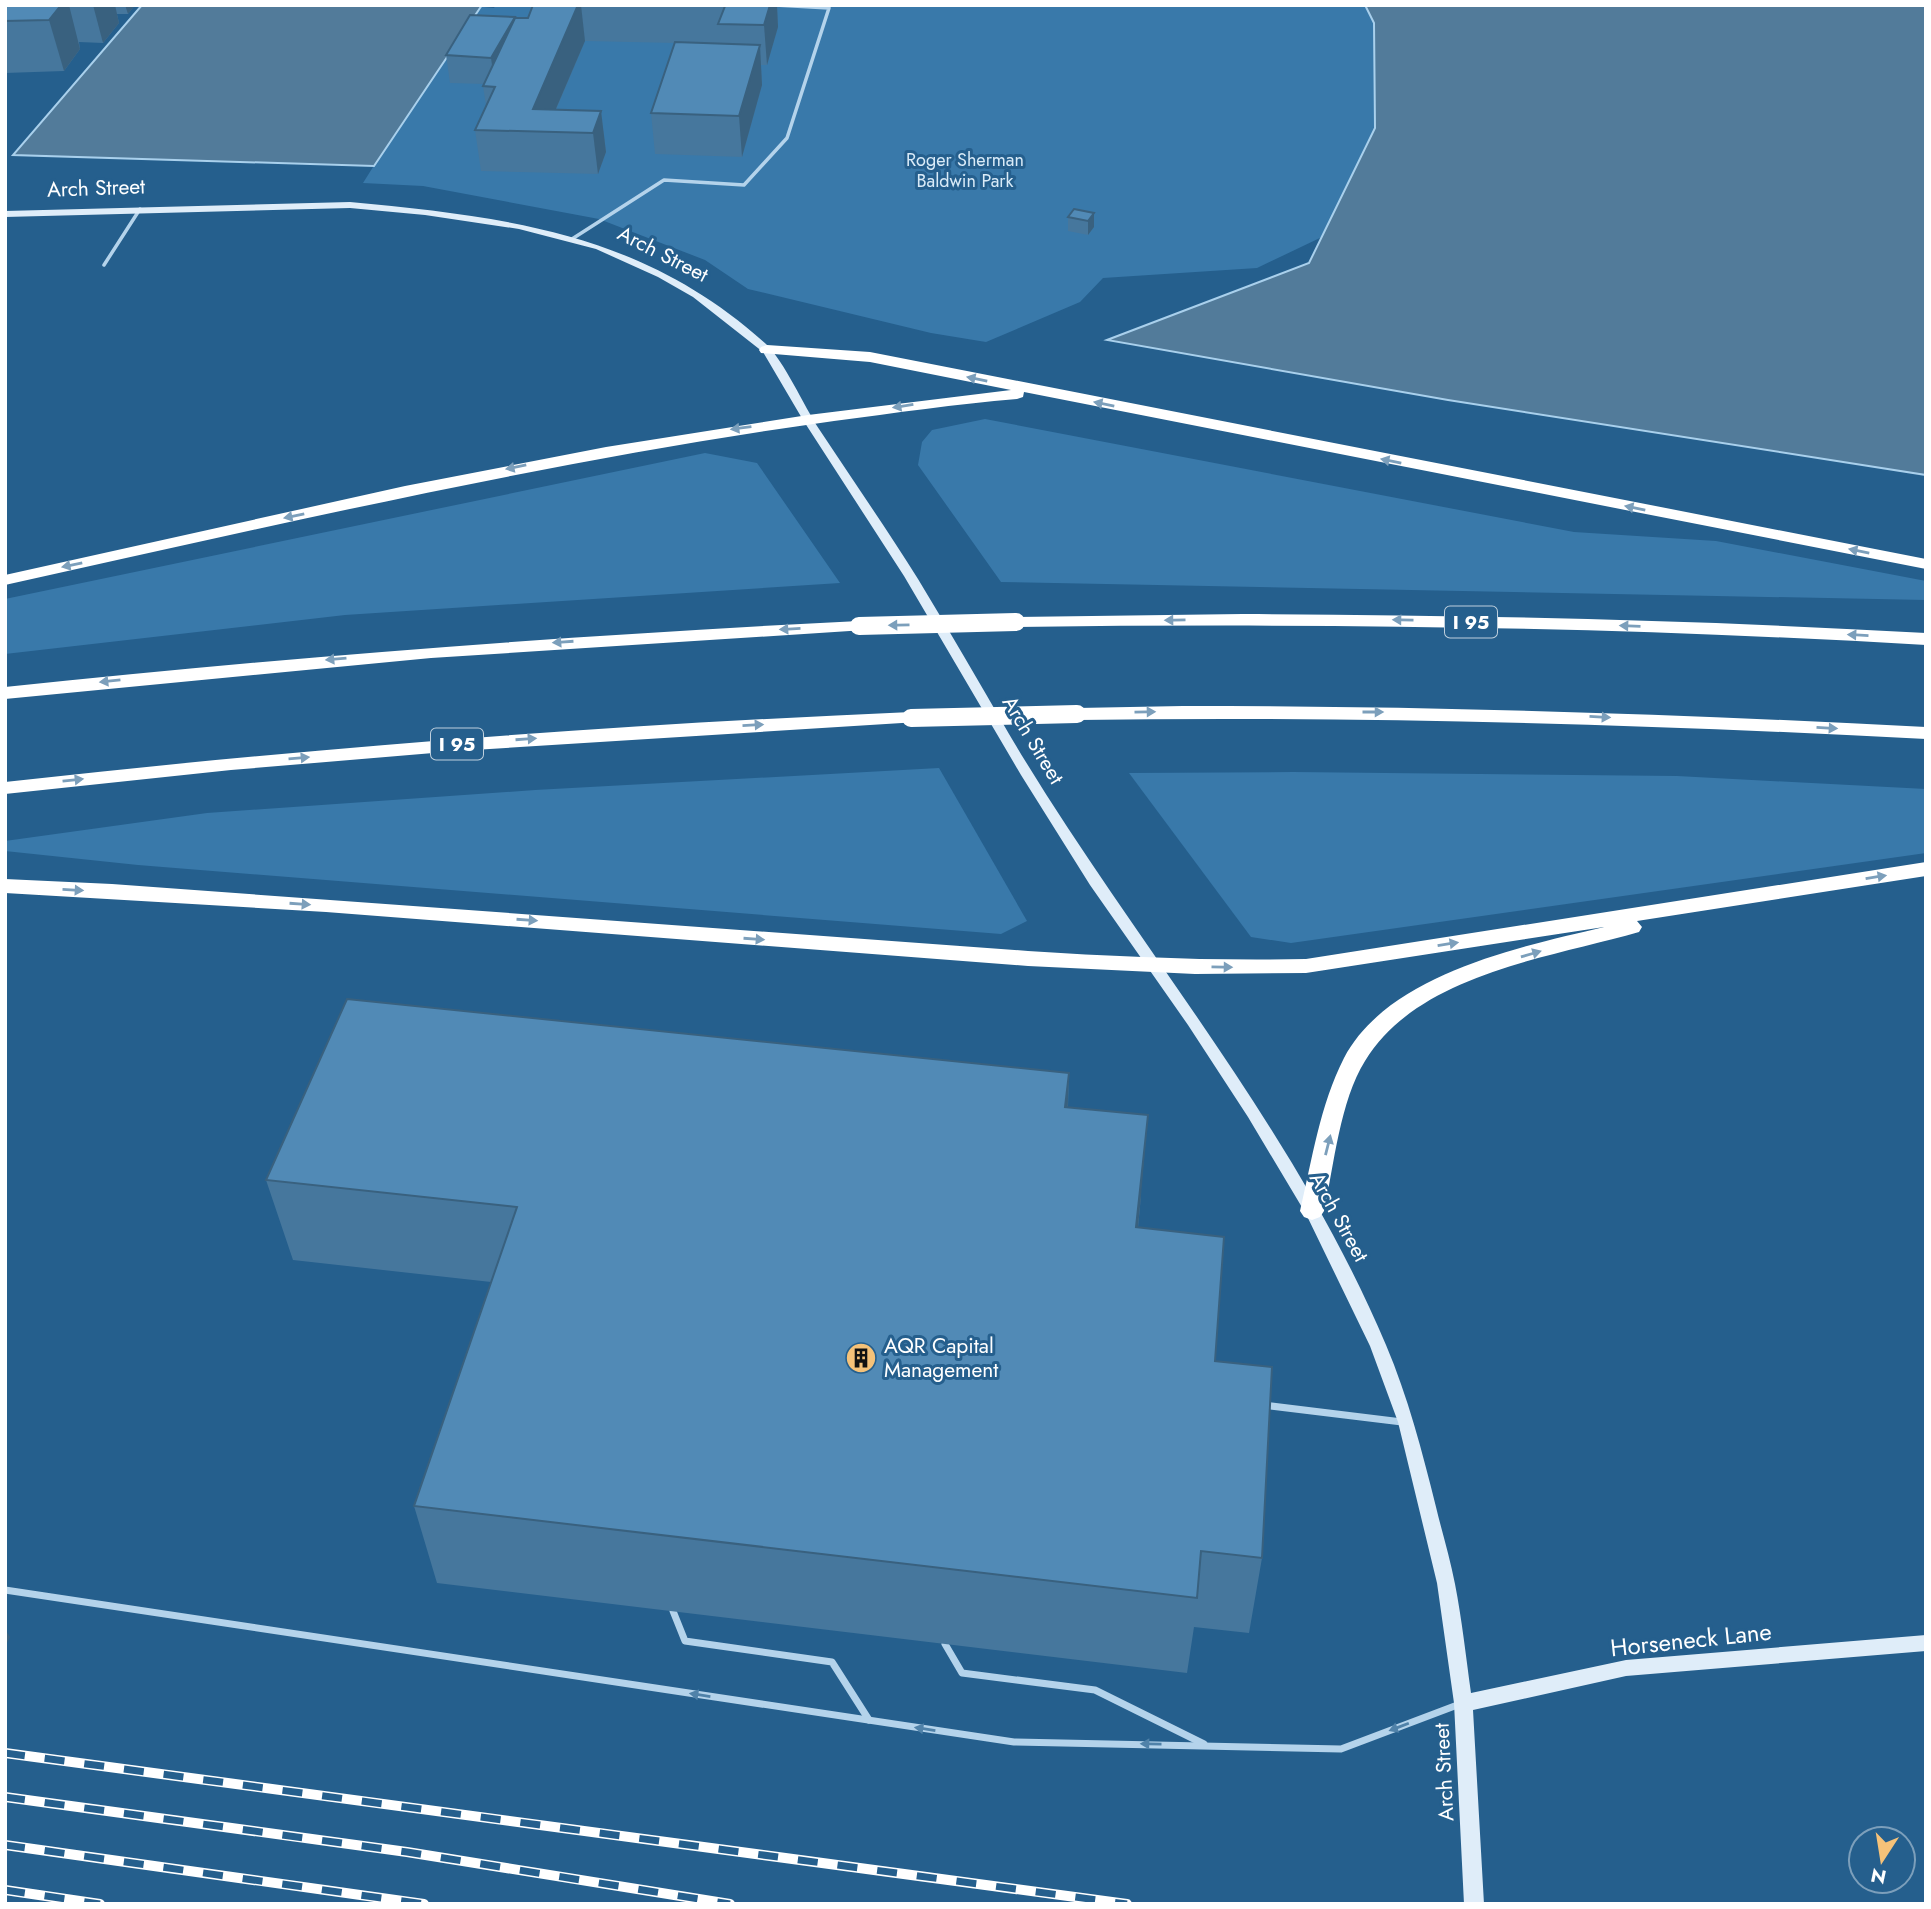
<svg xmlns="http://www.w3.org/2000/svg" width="1931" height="1909" font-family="Jost,sans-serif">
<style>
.green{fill:#3979aa}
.water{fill:#527b9a;stroke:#a9d0ec;stroke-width:2}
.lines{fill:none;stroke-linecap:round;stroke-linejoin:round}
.lane-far1{stroke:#b4d3eb;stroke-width:3.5}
.lane{stroke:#b4d3eb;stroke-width:7}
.secondary{fill:#dfedf9;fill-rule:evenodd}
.highway{fill:#fff;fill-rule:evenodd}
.rail-casing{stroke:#fff;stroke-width:10}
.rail{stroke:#255f8d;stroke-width:7;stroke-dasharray:20;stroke-linecap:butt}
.highway-bridge{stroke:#fff;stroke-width:18}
.wall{fill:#46779d}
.shaded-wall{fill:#39617f}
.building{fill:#518ab6;stroke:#39617f;stroke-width:2}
.oneway{fill:#7c9fbb}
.oneway2{fill:#5082a9}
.labels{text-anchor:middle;stroke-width:6;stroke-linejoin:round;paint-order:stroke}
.far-park-label{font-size:18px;fill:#d9ebf8;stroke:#255f8d}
.shield{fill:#255f8d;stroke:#becfdd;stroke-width:2}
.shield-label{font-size:19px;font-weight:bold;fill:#fff}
.street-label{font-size:21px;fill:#fff;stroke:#255f8d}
.poi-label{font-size:21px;fill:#fff;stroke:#255f8d;text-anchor:start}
.near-street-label{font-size:24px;fill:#fff;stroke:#255f8d}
</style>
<rect width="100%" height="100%" fill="#255f8d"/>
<!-- green -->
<g class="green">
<path d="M 496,5 L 1365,5 L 1374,23 L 1375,128 L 1324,236 L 1257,268 L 1103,278 L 1080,302 L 986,342 L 931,333 L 748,289 L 705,260 L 599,219 L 423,186 L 363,183 L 474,6 L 494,8 Z"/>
<path d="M 985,419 L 1574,532 L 1716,541 L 1926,581 L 1926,600 L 1001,582 L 918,465 L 922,442 L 932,430 Z"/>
<path d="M 705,453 L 757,463 L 840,583 L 345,615 L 5,654 L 5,599 Z"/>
<path d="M 939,768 L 1027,921 L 1001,934 L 138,865 L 5,851 L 5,841 L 207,813 L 535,790 Z"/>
<path d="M 1293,772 L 1677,776 L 1926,789 L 1926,853 L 1291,943 L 1251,937 L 1129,773 Z"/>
</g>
<!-- water -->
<g class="water">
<path d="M 142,5 L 482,5 L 374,166 L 13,155 Z"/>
<path d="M 1365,5 L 1926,5 L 1926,475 L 1448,400 L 1107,340 L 1309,263 L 1375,128 L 1374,23 Z"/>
</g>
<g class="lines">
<!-- lane-far1 -->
<g class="lane-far1">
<path d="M 572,239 L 664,180 L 744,185 L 787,138 L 829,8 L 775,5"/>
<path d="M 104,265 L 140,209"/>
</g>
<!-- lane -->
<g class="lane">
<path d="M 1263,1405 L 1402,1422"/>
<path d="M 5,1590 L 1014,1742 L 1341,1749 L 1460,1704"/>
<path d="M 673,1611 L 685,1641 L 832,1662 L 869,1720"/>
<path d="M 945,1644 L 962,1673 L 1095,1690 L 1204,1744"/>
</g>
<!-- secondary -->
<path class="secondary" d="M 350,202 C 508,217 643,233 766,344 C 784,361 804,406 819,429 C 852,479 886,528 918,579 C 949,630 979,682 1009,734 C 1131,940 1292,1122 1386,1345 C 1408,1397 1422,1451 1436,1507 C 1442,1532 1450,1558 1455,1584 C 1462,1620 1466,1657 1471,1693 L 1626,1660 L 1926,1635 L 1926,1651 L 1626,1676 L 1473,1710 L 1484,1904 L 1464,1904 L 1454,1703 L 1437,1583 L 1398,1422 L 1370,1346 L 1306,1214 L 1248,1117 L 1188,1025 L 1090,885 L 1021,775 L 904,576 L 803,420 L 763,352 L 693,297 L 658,277 L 596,249 L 519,229 L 425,215 L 350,208 L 5,217 L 5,211 Z"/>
<!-- highway -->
<g class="highway">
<path d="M 767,345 L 870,352 L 1926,559 L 1926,569 L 1024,392 L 1023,397 L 1017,399 C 956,404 895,413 834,421 C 554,460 280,524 5,585 L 5,575 L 405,486 L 606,447 L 808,415 L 1011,390 L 870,362 L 761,353 L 759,350 L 761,347 Z"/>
<path d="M 1243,614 C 1471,615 1698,620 1926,633 L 1926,645 C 1623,627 1320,623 1016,627 L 1007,622 L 1016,617 Z"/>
<path d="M 859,621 L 865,622 L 868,626 L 865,630 L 431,658 L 5,699 L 5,687 C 289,657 574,635 859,621 Z"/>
<path d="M 1183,706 C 1431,706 1678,714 1926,727 L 1926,739 C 1643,724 1360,716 1077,720 L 1068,714 L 1077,708 Z"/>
<path d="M 911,712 L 918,714 L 920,718 L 918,722 L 457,751 L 231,770 L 5,794 L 5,782 C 307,748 608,725 911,712 Z"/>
<path d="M 1926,862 L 1926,876 L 1637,921 L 1642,927 L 1639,932 C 1549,958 1418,974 1365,1061 C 1340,1101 1334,1165 1324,1211 L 1320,1217 L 1312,1220 L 1304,1217 L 1300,1211 C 1312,1160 1320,1105 1344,1058 C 1388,974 1520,947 1604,927 L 1306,973 L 1195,974 L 1028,966 L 326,912 L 5,893 L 5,879 L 112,884 L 1028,951 C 1121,957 1213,961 1306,959 Z"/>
</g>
<!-- rail casing -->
<g class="rail-casing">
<g id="rail">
<path d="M 5,1753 L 1127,1904"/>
<path d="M 5,1797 L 407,1852 L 730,1904"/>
<path d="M 5,1845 L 424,1904"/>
<path d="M 5,1890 L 100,1904"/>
</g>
</g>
<!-- rail -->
<use href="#rail" class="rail"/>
<!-- highway-bridge -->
<g class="highway-bridge">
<path d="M 859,626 L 1016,622"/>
<path d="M 911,718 L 1077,714"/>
</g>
</g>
<!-- wall -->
<g class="wall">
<path d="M 5,5 L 135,5 L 128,14 L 117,14 L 119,23 L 103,43 L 79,42 L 80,49 L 64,71 L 5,73 Z"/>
<path d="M 533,5 L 777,5 L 778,27 L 767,65 L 761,65 L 762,85 L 742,157 L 655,154 L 651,113 L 675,43 L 585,41 L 556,110 L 601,111 L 606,152 L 598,174 L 481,171 L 475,130 L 486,106 L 483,86 L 484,84 L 450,83 L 446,55 L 515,17 L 515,19 L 528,18 Z"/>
<path d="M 1094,213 L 1094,227 L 1088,235 L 1068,231 L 1068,217 Z"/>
<path d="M 1069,1073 L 1068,1107 L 1141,1196 L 1138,1228 L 1215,1361 L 1262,1558 L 1249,1633 L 1194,1627 L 1187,1673 L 437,1583 L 414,1506 L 491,1282 L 293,1260 L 266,1180 Z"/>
</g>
<!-- shaded-wall -->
<g class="shaded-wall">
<path d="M 61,5 L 69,5 L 80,49 L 64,71 L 49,20 Z"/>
<path d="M 93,5 L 115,5 L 119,23 L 103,43 Z"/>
<path d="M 125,5 L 135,5 L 128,14 Z"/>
<path d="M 578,5 L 581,5 L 585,41 L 546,132 L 533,109 Z"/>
<path d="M 770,5 L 777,5 L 778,27 L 767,65 L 764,25 Z"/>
<path d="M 515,17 L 518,44 L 495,85 L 491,58 Z"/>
<path d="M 760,45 L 762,85 L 742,157 L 739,116 Z"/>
<path d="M 601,111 L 606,152 L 598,174 L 593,133 Z"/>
<path d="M 1094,213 L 1094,227 L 1088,235 L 1088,221 Z"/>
<path d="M 1069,1073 L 1066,1154 L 1065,1107 Z"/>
<path d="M 1148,1115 L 1141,1196 L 1130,1307 L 1136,1227 Z"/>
<path d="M 5,1629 L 10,1637 L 5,1647 Z"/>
</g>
<!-- building -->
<g class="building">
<path d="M 5,5 L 61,5 L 49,20 L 5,21 Z"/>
<path d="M 533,5 L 578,5 L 533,109 L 601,111 L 593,133 L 475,130 L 495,87 L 483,86 L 515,18 L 528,18 Z"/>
<path d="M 715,5 L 770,5 L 764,25 L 718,24 L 725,6 Z"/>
<path d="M 470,15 L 515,17 L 491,58 L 446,55 Z"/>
<path d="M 675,42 L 760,45 L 739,116 L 651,113 Z"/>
<path d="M 1074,209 L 1094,213 L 1088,221 L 1068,217 Z"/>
<path d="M 347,999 L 1069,1073 L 1065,1107 L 1148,1115 L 1136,1227 L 1224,1237 L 1215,1361 L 1272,1367 L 1262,1558 L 1201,1551 L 1197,1598 L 414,1506 L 517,1207 L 266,1180 Z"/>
</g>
<!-- one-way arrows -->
<defs><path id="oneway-solid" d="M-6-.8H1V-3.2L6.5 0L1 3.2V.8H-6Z" transform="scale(1.75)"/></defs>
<g class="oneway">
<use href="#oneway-solid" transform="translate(977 379) rotate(-168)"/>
<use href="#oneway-solid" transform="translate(1104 404) rotate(-169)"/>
<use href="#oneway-solid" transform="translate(903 406) rotate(171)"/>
<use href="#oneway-solid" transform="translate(741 428) rotate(173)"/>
<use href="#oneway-solid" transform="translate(1391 461) rotate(-169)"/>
<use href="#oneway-solid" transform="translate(516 467) rotate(168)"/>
<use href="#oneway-solid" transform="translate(1635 508) rotate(-169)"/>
<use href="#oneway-solid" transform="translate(294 516) rotate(168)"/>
<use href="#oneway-solid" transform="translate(1859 551) rotate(-169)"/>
<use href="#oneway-solid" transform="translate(72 565) rotate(168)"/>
<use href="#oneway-solid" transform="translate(1175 620) rotate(179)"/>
<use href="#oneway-solid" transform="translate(1403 620) rotate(-179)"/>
<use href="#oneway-solid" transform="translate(899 625) rotate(179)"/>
<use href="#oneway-solid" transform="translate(1630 626) rotate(-178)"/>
<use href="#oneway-solid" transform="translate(790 629) rotate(177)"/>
<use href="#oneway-solid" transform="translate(1858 635) rotate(-177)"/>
<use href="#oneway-solid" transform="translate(563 642) rotate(176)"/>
<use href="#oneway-solid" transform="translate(336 659) rotate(175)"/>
<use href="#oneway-solid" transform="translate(110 681) rotate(174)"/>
<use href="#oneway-solid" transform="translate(1145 712) rotate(-1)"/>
<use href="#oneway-solid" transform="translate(1373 712)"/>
<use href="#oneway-solid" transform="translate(1600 717) rotate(3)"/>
<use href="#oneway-solid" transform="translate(753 725) rotate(-3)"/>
<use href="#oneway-solid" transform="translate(1827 728) rotate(3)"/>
<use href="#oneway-solid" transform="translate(526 739) rotate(-4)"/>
<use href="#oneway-solid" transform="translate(299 758) rotate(-5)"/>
<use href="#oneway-solid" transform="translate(73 780) rotate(-6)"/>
<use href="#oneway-solid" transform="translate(1876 877) rotate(-9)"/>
<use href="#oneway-solid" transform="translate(73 890) rotate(3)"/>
<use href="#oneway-solid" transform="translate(300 904) rotate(4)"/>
<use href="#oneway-solid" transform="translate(527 920) rotate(4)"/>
<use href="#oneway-solid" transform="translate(754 939) rotate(4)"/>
<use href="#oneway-solid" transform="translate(1448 944) rotate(-9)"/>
<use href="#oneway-solid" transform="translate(1531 954) rotate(-16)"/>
<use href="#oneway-solid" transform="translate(1222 967) rotate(1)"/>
<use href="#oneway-solid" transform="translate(1328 1145) rotate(-76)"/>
</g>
<g class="oneway2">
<use href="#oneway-solid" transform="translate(700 1695) rotate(-171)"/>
<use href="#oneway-solid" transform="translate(1399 1727) rotate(159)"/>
<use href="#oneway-solid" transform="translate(925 1729) rotate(-171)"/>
<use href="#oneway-solid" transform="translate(1151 1744) rotate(-179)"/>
</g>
<!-- icons -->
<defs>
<g id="building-disc" transform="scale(1.575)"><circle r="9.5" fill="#f5c279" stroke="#255f8d"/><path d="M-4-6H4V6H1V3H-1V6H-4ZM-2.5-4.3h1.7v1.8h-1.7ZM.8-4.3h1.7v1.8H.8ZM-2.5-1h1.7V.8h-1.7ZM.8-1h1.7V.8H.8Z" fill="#111"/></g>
</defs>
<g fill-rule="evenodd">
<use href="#building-disc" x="861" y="1358"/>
</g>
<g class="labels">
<!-- far-park labels -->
<g class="far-park-label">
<text x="965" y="166">Roger Sherman<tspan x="965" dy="21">Baldwin Park</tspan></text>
</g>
<!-- shield labels -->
<g class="shield">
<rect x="1445" y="606.5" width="52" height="31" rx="5"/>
<rect x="431" y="728.5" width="52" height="31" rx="5"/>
</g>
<g class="shield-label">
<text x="1471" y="629">I 95</text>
<text x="457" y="751">I 95</text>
</g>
<!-- street labels -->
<g class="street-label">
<text transform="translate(96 188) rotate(-2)" y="7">Arch Street</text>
<text transform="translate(663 254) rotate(27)" y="7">Arch Street</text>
<text transform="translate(1033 740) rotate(59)" y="7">Arch Street</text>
<text transform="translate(1339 1217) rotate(61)" y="7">Arch Street</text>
<text transform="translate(1444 1772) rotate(-93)" y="7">Arch Street</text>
</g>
<!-- poi labels -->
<g class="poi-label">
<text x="884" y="1353">AQR Capital<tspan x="884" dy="24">Management</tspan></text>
</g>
<!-- near-street labels -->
<g class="near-street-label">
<text transform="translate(1691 1640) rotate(-6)" y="8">Horseneck Lane</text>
</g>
</g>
<!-- border -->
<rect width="1931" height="1909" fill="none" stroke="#ffffff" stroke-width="14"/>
<!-- north arrow -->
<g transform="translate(1882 1860) rotate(192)"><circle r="33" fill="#255f8d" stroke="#7c9fbb" stroke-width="2"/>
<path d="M0-5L12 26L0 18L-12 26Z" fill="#f5c279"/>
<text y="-10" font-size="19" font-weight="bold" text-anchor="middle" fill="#ffffff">N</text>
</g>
</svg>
